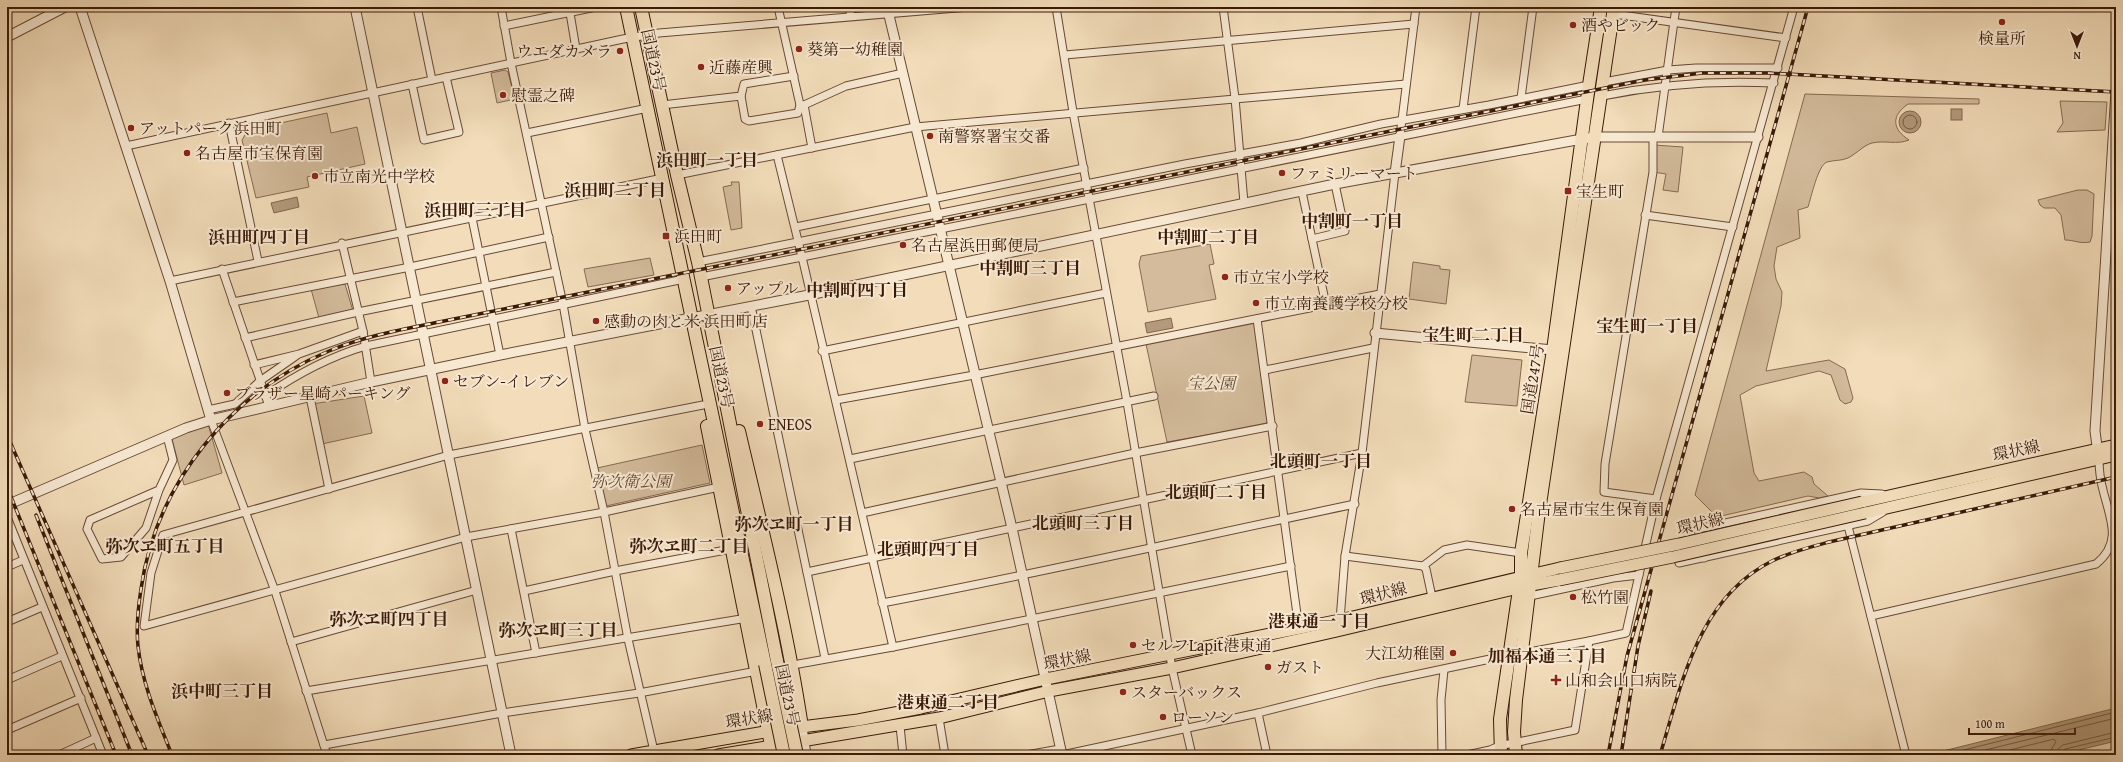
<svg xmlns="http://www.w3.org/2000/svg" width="2123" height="762" font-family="'Gentium Book Plus','Noto Serif JP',serif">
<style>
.green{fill:#d3bb9b;stroke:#866a51}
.water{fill:#b39a7c;stroke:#83674d}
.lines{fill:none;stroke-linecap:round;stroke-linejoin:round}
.shore{stroke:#765a42;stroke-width:1}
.minor-casing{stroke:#684a34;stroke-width:9}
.tertiary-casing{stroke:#684a34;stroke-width:11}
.primary-casing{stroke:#3a1a07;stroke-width:13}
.trunk-casing{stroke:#3a1a07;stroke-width:14}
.minor{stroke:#f7e8d2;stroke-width:7}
.tertiary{stroke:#f7e8d2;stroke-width:9}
.primary{stroke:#f2dcb9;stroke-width:11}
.trunk{stroke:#f2dcb9;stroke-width:12}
.rail-casing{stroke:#3a1a07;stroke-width:3.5}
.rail{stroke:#f7e8d2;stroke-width:2;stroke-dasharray:6;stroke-linecap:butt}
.primary-bridge-casing{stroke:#3a1a07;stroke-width:13;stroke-linecap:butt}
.trunk-bridge-casing{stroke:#3a1a07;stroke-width:14;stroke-linecap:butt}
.primary-bridge{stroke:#f2dcb9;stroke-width:11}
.trunk-bridge{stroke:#f2dcb9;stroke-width:12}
.poi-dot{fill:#8f2418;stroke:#f7e8d2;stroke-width:1.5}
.labels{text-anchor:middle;stroke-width:4;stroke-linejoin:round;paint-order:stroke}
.poi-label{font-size:16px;fill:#3a1a07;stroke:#f7e8d2;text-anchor:start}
.street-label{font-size:16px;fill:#3a1a07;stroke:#f7e8d2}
.park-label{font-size:16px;font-style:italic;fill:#684a33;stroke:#f7e8d2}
.neighbourhood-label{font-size:17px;font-weight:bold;fill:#3a1a07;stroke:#f7e8d2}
</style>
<rect width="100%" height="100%" fill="#f2dcb9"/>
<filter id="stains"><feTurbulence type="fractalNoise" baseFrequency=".005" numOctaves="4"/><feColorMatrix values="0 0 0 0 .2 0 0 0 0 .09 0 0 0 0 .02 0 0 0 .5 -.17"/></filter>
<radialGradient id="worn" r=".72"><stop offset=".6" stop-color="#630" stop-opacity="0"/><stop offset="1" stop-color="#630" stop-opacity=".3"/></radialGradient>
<!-- green -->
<g class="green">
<path d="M 505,70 L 508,72 L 515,99 L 497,103 L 491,73 Z"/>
<path d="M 1805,94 L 1979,99 L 1979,104 L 1908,104 C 1891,116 1892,129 1909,140 C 1897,145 1885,140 1872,143 C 1864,145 1856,154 1848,158 C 1841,161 1834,160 1827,162 C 1818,165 1811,198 1808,207 L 1798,210 L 1800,238 L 1777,247 L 1774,266 L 1776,279 L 1782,292 L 1781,306 L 1766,371 L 1829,360 L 1845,369 L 1853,398 L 1851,402 L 1845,404 L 1840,400 L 1831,375 L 1819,371 L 1756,386 L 1740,395 L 1754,473 L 1759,481 L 1804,472 L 1812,477 L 1814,484 L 1828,496 L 1819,498 L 1808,496 L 1717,517 L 1695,495 Z"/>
<path d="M 2060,101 L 2107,102 L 2105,130 L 2057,132 L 2063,123 Z"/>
<path d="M 327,113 L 331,133 L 357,127 L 365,164 L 307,177 L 309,187 L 256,198 L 242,140 L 248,130 Z"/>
<path d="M 1654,145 L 1683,147 L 1678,192 L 1663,190 L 1666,174 L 1653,172 Z"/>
<path d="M 731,182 L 739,182 L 742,228 L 731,230 L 723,187 L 732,185 Z"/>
<path d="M 2078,190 L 2087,190 L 2094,194 L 2092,236 L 2090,242 C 2080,244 2074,240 2065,240 L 2061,215 L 2055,208 L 2044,208 L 2040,205 L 2038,200 Z"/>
<path d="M 1210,244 L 1214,264 L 1209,265 L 1216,299 L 1148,312 L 1139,264 L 1141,256 Z"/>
<path d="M 650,258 L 654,275 L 588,287 L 584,269 Z"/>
<path d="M 1413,262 L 1440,266 L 1440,269 L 1450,270 L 1446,304 L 1409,299 Z"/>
<path d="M 345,284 L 353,311 L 319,318 L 311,289 Z"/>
<path d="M 1255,322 L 1270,424 L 1167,442 L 1146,344 Z"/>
<path d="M 1472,355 L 1522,360 L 1517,406 L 1465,402 Z"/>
<path d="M 364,396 L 372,433 L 322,444 L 312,404 Z"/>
<path d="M 208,424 L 222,473 L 184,485 L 172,439 Z"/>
<path d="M 702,445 L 710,483 L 606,506 L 597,468 Z"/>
</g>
<!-- water -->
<g class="water">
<rect x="1951" y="109" width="11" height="11"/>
<circle cx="1910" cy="122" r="11"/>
<path d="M 297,197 L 299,207 L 274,213 L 271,203 Z"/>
<path d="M 1171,318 L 1173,328 L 1147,333 L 1145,323 Z"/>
<path d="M 2116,708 L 2116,741 L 2058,755 L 1927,755 Z"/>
</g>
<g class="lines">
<!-- shore -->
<g class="shore">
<circle cx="1910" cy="122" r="7"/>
<path d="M 1944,755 L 2116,712"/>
<path d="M 1965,755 L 2116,718"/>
<path d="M 1990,755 L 2054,739 L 2056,742 L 2052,748 L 2051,755"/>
<path d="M 2057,755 L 2058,749 L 2063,745 L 2116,732"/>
<path d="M 2062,755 L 2065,749 L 2116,737"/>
</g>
<!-- minor casing -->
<g class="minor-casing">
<g id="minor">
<path d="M 417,7 L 432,80"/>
<path d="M 501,7 L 511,63 L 563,304 L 585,429 L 604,512 L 628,639 L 654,751"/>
<path d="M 569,7 L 576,49"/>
<path d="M 778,7 L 800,105 L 804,105 L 812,148"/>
<path d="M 849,7 L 851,16"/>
<path d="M 1056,7 L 1073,112 L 1127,402 L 1172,668 L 1192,755"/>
<path d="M 1223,7 L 1235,98 L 1244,203"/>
<path d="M 1614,14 L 1786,38"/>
<path d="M 504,26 L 596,7"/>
<path d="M 1065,55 L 1414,24"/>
<path d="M 1604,82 L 1668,70 L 1696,68 L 1778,68"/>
<path d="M 412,84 L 424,140 L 459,132 L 446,77"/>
<path d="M 741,96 L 745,119 L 749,121 L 798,113 L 800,105"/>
<path d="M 1602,96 C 1661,84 1714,80 1774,83"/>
<path d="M 1521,98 L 1533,7"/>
<path d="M 662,105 L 741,96 L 744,84 L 794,76"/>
<path d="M 804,105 L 846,86 L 903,73"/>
<path d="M 1463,109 L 1476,7"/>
<path d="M 229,123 L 258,261"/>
<path d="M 527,133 L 648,108"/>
<path d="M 1400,136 L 1416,7"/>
<path d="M 1653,137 L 1653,172 L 1605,464 L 1604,492 L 1656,499"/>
<path d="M 1658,137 L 1676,7"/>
<path d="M 126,146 L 623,39 L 659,33 L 969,7"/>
<path d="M 777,155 L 802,257 L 1587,99"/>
<path d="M 677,175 L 915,127 L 1406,84"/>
<path d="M 1302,192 L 1326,305"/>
<path d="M 1645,215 L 1733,227"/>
<path d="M 472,218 L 500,355"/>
<path d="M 796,227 L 1084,168"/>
<path d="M 1312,239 L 1345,231 L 1335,184"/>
<path d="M 342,243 L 363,331 L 371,382"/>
<path d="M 698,262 L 1185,164 L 1301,143 L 1381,124 L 1489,105 L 1589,85"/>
<path d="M 222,269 L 269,406"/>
<path d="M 701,277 L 802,257 L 893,647"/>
<path d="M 170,281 L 663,178"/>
<path d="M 233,302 L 410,267 L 549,237"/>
<path d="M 751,306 L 825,658"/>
<path d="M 1257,319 L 1299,629"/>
<path d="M 245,338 L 358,312 L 556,272"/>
<path d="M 822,351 L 1106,293"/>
<path d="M 254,365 L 299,354 L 363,331"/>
<path d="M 1265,370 L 1373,348"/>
<path d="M 265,396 C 297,374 328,357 366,346 L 684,279"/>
<path d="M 310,397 L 329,489"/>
<path d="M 836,400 L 974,375 L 1380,294"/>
<path d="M 703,405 L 449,455 L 163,535 L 151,573 L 144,626 L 466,537 L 604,512 L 719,487"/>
<path d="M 208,410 L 235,404 L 260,381 L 296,356"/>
<path d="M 211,420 L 275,591 L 327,755"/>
<path d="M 850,459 L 1154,396"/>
<path d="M 159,490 L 146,528 L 121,557 L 102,559 L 87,529 L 90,520 L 159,490 L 173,460 L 167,436"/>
<path d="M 862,513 L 1135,453 L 1273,426"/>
<path d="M 7,517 L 103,755"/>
<path d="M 1848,526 L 1906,755"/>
<path d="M 511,529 L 536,653"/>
<path d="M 1345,556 L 1423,566 L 1444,550 L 1467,545 L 1521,553"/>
<path d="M 1704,558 L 1698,529 L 1861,493 L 1882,494"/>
<path d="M 1679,563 L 1868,521 L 1883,512"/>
<path d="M 1423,566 L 1426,569 L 1432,597"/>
<path d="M 7,567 L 23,560"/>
<path d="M 807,572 L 1362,453"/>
<path d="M 524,591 L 615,571 L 731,549"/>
<path d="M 1530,596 L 1613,578 L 1639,575"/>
<path d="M 882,603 C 1041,573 1198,537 1355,504"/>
<path d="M 1871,616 L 2096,564 C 2123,542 2110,519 2103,490 C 2100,479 2099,469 2099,458"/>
<path d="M 1340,620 L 1345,556 L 1362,453 L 1395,173"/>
<path d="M 7,622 L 42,607"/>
<path d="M 291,642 L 477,590"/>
<path d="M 1523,653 L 1589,641"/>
<path d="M 793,665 L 893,647 L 1291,566"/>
<path d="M 7,680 L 62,656"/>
<path d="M 306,691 L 747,618"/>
<path d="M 1258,713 L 1267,755"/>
<path d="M 939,718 L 945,755"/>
<path d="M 900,726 L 903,755"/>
<path d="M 7,730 L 81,698"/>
<path d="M 324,745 L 502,713 L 639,693 L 757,671"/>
<path d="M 59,755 L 96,738"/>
<path d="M 1026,755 L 1060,749"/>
<path d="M 1062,755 L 1258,713 L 1377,683 L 1509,655"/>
<path d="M 1442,755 L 1441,700 L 1444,670"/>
<path d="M 1467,755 L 1490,750 L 1499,746 L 1575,730 L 1589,641 L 1626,633 L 1656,499 L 1794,7"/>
</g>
</g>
<!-- tertiary casing -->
<g class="tertiary-casing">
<g id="tertiary">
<path d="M 80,7 L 170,281 L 211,420"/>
<path d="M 355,7 L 511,755"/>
<path d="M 887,7 L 1012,528 L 1062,755"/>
<path d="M 7,37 L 65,7"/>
<path d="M 1395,173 L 1400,136"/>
<path d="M 1375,333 L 1553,350"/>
<path d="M 2098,454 L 2095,431 L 2116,91"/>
<path d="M 7,505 L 186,428 L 211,420 L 371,382 L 500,355 L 809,295 L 1335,184 L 1582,139 L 1596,137 L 1758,137"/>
<path d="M 802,727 L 806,755"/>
<path d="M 2114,755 L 2116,754"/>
</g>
</g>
<!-- primary casing -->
<g class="primary-casing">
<g id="primary">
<path d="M 1862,502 L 2116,445"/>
<path d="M 1865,513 L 2116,455"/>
<path d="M 793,728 L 858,720 L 921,708 L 1046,679 L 1340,620 L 1560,568"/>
<path d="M 631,755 L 776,730"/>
<path d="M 718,755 L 939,718 L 1049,691 L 1172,668 L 1337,631 L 1531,585 L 1559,580"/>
</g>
</g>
<!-- trunk casing -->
<g class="trunk-casing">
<g id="trunk">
<path d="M 626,7 L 765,664"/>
<path d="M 641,7 L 677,175 L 698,262 L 777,661"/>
<path d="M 707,426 L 773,755"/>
<path d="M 739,431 C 762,529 787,627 802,727"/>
<path d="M 1501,755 L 1500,719 L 1521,576 L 1521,553 L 1553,350 L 1589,85 L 1601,7"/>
<path d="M 1516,755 L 1514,732 L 1516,700 L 1539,511 L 1614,7"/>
</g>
</g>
<!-- minor -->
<use href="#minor" class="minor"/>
<!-- tertiary -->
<use href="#tertiary" class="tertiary"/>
<!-- primary -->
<use href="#primary" class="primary"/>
<!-- trunk -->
<use href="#trunk" class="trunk"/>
<!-- rail casing -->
<g class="rail-casing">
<g id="rail">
<path d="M 7,435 L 148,755"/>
<path d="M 7,487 L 116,755"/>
<path d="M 36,515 L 132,755"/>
<path d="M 172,755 C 158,720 142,684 138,646 C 136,627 138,608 141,589 C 156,483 231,392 329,351 C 362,337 399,330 434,323 L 1645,80 L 1702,73 L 1767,73 L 2116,92"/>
<path d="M 1608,755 L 1627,656 L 1808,7"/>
<path d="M 1621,755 L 1638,646 L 1651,591"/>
<path d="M 1660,755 C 1682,683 1698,598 1772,561 C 1790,552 1810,547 1829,542 L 2116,477"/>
</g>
</g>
<!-- rail -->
<use href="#rail" class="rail"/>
<!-- primary-bridge casing -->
<g class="primary-bridge-casing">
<g id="primary-bridge">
<path d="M 1560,568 L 1679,544 L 1862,502"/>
<path d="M 1559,580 L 1673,557 L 1865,513"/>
</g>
</g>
<!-- trunk-bridge casing -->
<g class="trunk-bridge-casing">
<g id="trunk-bridge">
<path d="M 777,661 L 797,755"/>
<path d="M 765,664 L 784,755"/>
</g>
</g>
<!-- primary-bridge -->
<use href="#primary-bridge" class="primary-bridge"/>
<!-- trunk-bridge -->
<use href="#trunk-bridge" class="trunk-bridge"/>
</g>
<!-- markers -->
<g class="poi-dot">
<circle cx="2002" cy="22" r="4"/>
<circle cx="1573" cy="25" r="4"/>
<circle cx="799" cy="49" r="4"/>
<circle cx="620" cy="51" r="4"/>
<circle cx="701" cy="67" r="4"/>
<circle cx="503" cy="95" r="4"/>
<circle cx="131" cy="128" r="4"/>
<circle cx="930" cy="136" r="4"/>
<circle cx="187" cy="153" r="4"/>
<circle cx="1282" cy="173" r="4"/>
<circle cx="315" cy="176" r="4"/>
<rect x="1564" y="187" width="8" height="8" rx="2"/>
<rect x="662" y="232" width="8" height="8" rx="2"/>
<circle cx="903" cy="245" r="4"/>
<circle cx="1225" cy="277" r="4"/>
<circle cx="728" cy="288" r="4"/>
<circle cx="1256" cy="303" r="4"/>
<circle cx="596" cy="321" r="4"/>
<circle cx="445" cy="381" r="4"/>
<circle cx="227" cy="393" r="4"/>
<circle cx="760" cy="424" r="4"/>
<circle cx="1512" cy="509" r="4"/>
<circle cx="1573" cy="597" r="4"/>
<circle cx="1133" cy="645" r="4"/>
<circle cx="1453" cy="653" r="4"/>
<circle cx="1268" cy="667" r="4"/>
<path d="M1554 674h4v4h4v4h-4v4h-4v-4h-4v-4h4z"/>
<circle cx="1123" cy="692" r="4"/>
<circle cx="1163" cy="717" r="4"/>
</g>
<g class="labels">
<!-- poi labels -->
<g class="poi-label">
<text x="1581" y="31">酒やビック</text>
<text x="2002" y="44" text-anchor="middle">検量所</text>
<text x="807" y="55">葵第一幼稚園</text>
<text x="612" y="57" text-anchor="end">ウエダカメラ</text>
<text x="709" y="73">近藤産興</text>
<text x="511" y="101">慰霊之碑</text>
<text x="139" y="134">アットパーク浜田町</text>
<text x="938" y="142">南警察署宝交番</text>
<text x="195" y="159">名古屋市宝保育園</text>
<text x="1290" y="179">ファミリーマート</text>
<text x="323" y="182">市立南光中学校</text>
<text x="1576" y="197">宝生町</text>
<text x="674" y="242">浜田町</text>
<text x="911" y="251">名古屋浜田郵便局</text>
<text x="1233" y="283">市立宝小学校</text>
<text x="736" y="294">アップル</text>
<text x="1264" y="309">市立南養護学校分校</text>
<text x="604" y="327">感動の肉と米 浜田町店</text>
<text x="453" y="387">セブン-イレブン</text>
<text x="235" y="399">ブラザー星崎パーキング</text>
<text x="768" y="430">ENEOS</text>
<text x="1520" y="515">名古屋市宝生保育園</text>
<text x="1581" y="603">松竹園</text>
<text x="1141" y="651">セルフLapit港東通</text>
<text x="1445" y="659" text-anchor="end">大江幼稚園</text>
<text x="1276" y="673">ガスト</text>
<text x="1565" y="686">山和会山口病院</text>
<text x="1131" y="698">スターバックス</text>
<text x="1171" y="723">ローソン</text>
</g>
<!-- street labels -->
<g class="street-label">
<text transform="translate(654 60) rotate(78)" y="6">国道23号</text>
<text transform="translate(722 377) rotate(78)" y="6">国道23号</text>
<text transform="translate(1532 379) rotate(-81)" y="6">国道247号</text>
<text transform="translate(2016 450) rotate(-12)" y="6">環状線</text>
<text transform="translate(1700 523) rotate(-13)" y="6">環状線</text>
<text transform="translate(1383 593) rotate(-14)" y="6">環状線</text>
<text transform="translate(1067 659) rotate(-11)" y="6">環状線</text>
<text transform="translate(788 695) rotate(78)" y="6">国道23号</text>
<text transform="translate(749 718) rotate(-9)" y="6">環状線</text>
</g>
<!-- park labels -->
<g class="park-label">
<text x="1211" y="389">宝公園</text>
<text x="631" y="487">弥次衛公園</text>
</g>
<!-- neighbourhood labels -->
<g class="neighbourhood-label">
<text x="707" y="166">浜田町一丁目</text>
<text x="615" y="196">浜田町二丁目</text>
<text x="475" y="216">浜田町三丁目</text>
<text x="1352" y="227">中割町一丁目</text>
<text x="259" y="243">浜田町四丁目</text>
<text x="1208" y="243">中割町二丁目</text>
<text x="1030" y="274">中割町三丁目</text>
<text x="857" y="296">中割町四丁目</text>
<text x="1647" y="332">宝生町一丁目</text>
<text x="1473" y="341">宝生町二丁目</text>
<text x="1321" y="467">北頭町一丁目</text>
<text x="1216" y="498">北頭町二丁目</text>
<text x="1083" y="529">北頭町三丁目</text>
<text x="794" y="530">弥次ヱ町一丁目</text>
<text x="165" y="552">弥次ヱ町五丁目</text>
<text x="689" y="552">弥次ヱ町二丁目</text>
<text x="928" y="555">北頭町四丁目</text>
<text x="389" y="625">弥次ヱ町四丁目</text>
<text x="1319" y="627">港東通一丁目</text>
<text x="558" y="636">弥次ヱ町三丁目</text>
<text x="1547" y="662">加福本通三丁目</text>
<text x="222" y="697">浜中町三丁目</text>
<text x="948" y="708">港東通二丁目</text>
</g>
</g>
<!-- margin -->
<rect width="2123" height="762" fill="none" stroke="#f2dcb9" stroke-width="24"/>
<rect x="8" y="8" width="2107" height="746" fill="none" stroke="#3a1a07" stroke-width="2"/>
<rect x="12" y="12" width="2099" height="738" fill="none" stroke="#3a1a07"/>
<!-- north arrow -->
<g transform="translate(2077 46) rotate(180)" stroke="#f7e8d2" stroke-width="3" paint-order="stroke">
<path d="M0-3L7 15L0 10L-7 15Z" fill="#3a1a07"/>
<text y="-6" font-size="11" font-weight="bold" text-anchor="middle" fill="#3a1a07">N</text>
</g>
<!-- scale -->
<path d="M1969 728v6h106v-6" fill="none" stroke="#3a1a07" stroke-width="2"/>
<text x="1975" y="728" font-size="12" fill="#3a1a07" stroke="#f7e8d2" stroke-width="3" paint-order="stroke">100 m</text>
<rect width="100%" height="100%" filter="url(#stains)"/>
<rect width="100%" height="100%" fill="url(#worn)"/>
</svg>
